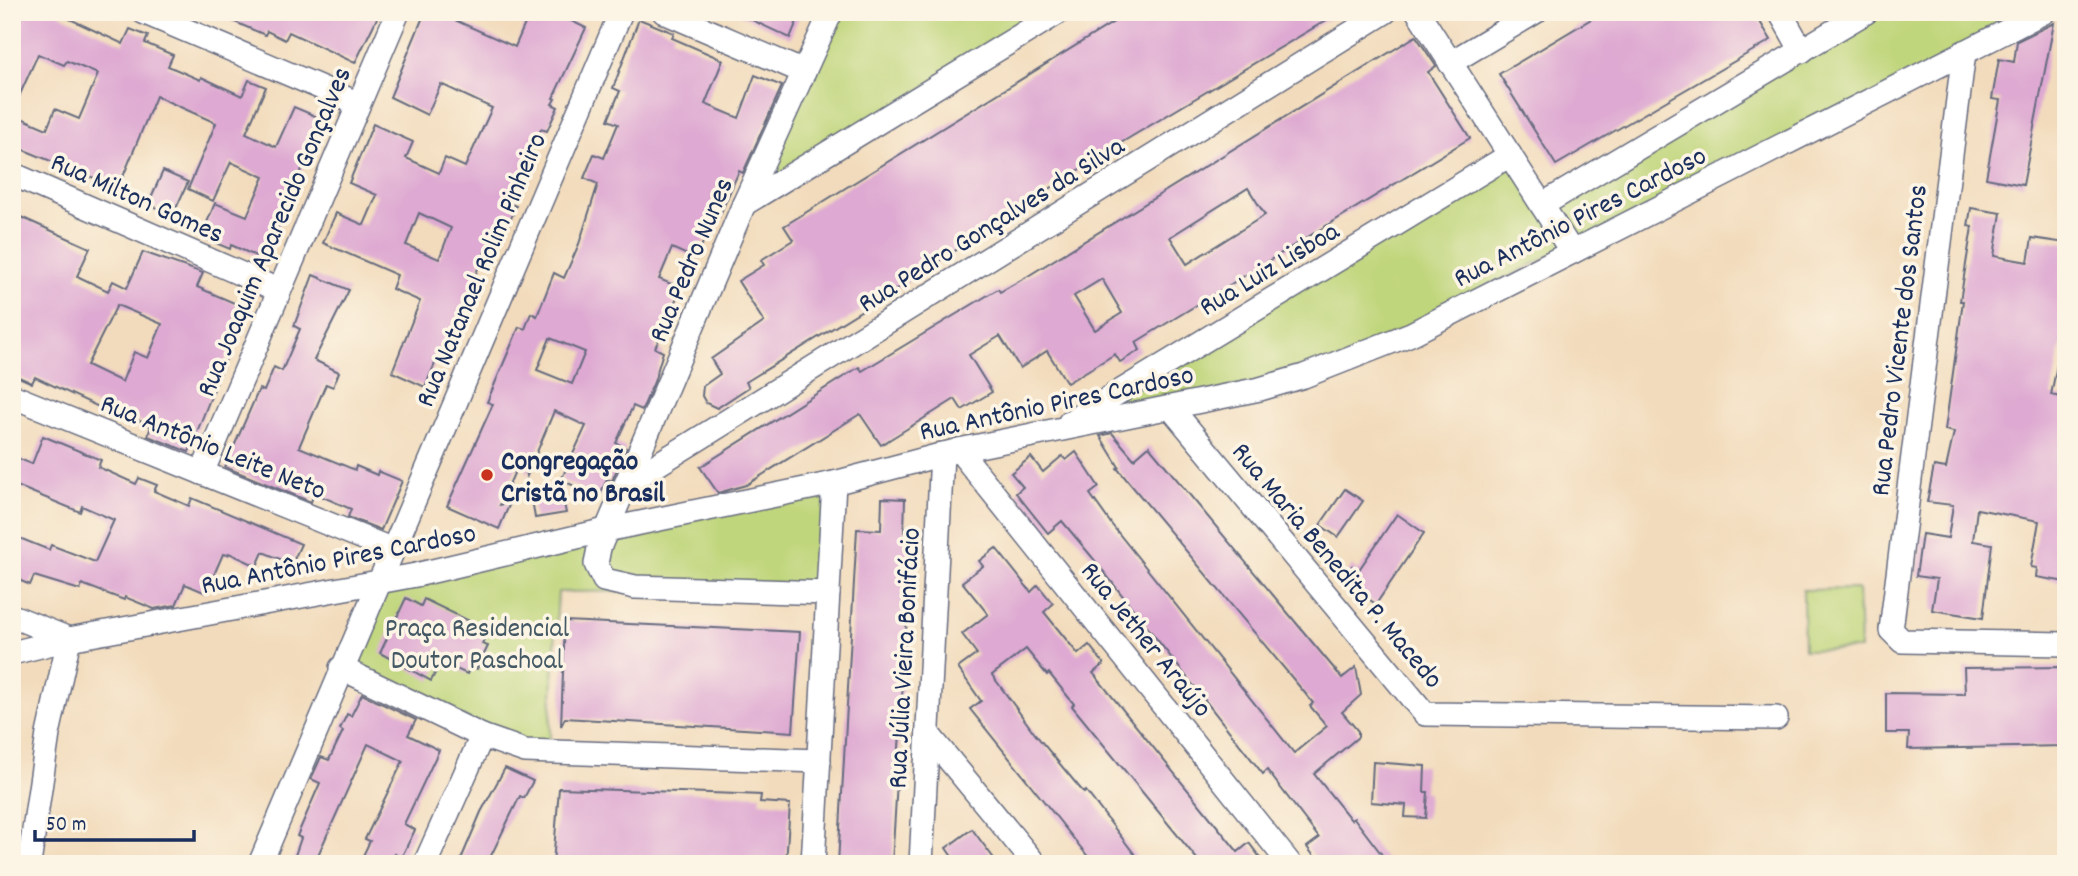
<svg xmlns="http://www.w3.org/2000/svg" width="2078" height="876" font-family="Dekko,sans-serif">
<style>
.green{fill:#c0d67b;stroke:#6e826c;stroke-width:2}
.building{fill:#dea9d2;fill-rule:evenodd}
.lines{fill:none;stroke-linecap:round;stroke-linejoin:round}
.street-casing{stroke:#666b7f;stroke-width:26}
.street{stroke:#fff;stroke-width:23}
.poi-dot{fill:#c8321e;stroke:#fcf5e5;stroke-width:2.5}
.labels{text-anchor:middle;stroke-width:7;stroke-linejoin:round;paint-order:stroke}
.street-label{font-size:28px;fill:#1b2f5e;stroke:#fcf5e5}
.poi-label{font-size:28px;font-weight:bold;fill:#1b2f5e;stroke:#fcf5e5;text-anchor:start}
.park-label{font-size:28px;fill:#445965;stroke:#fcf5e5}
</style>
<rect width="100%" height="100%" fill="#fcf5e5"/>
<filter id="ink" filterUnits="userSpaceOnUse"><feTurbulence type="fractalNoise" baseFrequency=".0143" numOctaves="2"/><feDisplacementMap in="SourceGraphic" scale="14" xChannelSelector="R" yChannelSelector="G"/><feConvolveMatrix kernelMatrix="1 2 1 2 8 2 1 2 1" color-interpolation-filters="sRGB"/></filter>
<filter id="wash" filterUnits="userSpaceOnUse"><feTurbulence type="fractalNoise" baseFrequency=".00686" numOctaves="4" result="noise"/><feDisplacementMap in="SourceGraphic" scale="28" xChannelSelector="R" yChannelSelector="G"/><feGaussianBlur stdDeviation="1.57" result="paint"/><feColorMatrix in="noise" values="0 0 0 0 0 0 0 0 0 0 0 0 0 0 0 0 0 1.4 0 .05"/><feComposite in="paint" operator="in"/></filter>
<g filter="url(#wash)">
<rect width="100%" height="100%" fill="#f2dbbc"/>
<!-- green -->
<g class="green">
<path d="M 839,12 L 1047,12 L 756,191 Z"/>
<path d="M 1866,12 L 2041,12 L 1320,370 L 1074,419 L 1510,155 L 1542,205 Z"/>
<path d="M 830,488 L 825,590 L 558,592 L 549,748 L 526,745 L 347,665 L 384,585 Z"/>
<path d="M 1858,589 L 1860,649 L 1804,650 L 1803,590 Z"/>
</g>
<g id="blocks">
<!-- building -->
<g class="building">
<path d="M 22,12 L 55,12 L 123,44 L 130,29 L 148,36 L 145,43 L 173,55 L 168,66 L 200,80 L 201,77 L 242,96 L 249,80 L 266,87 L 246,133 L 276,147 L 294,107 L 327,121 L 308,166 L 304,164 L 265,260 L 231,245 L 230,249 L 201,237 L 215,203 L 247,216 L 264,177 L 231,162 L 213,201 L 188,189 L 216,123 L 187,110 L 156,96 L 118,189 L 90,176 L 87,182 L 66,173 L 68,168 L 12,145 L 12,114 L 47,129 L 55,109 L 79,119 L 98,74 L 67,61 L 64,65 L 38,54 L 12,112 L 12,34 Z"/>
<path d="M 212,12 L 380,12 L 355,63 L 289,32 L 285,40 L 267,31 L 265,35 Z"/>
<path d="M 425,12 L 437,12 L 515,47 L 530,12 L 567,12 L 565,18 L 586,28 L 553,98 L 555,99 L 552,104 L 558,107 L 547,131 L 541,129 L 509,203 L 516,206 L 506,231 L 495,227 L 459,315 L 462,316 L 454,334 L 449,331 L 425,387 L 392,372 L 420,301 L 392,289 L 397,275 L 323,243 L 336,213 L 364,225 L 377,195 L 349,183 L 373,124 L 413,142 L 406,158 L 439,173 L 445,158 L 465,167 L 492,108 L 441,84 L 427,115 L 390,97 ZM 419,213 L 451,228 L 439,259 L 406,245 Z"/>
<path d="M 735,12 L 801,12 L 790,38 Z"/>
<path d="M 1130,12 L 1340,12 L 1109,150 L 901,286 L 746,382 L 749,387 L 717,408 L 706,403 L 702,396 L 703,386 L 720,374 L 711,359 L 764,322 L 738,281 L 764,265 L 761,260 L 793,240 L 784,226 Z"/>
<path d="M 1603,12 L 1754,12 L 1771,40 L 1556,165 L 1499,74 Z"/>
<path d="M 639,19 L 674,33 L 672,38 L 723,60 L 705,104 L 739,118 L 755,75 L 782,86 L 743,173 L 739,171 L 719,217 L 715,214 L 696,259 L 672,248 L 659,279 L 681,288 L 655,348 L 663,352 L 654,382 L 642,410 L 633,406 L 616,443 L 626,448 L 612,481 L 607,479 L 599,497 L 561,480 L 586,426 L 554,411 L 527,476 L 525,464 L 519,462 L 500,505 L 510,503 L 499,529 L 447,506 L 493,404 L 487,402 L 519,327 L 525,329 L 531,313 L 537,316 L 554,273 L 564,278 L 579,244 L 598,184 L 584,178 L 594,154 L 604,158 L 618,124 L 608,120 L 620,91 L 613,88 ZM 550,338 L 585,352 L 572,384 L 537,370 Z"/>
<path d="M 2054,23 L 2023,185 L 1986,178 L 2000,100 L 1992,99 L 1999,59 L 2014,62 L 2017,41 Z"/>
<path d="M 1416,36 L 1436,66 L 1428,72 L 1470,138 L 1136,342 L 1140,350 L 1120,362 L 1115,354 L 1067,383 L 1047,351 L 1020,368 L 1000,336 L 969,355 L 992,392 L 962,410 L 955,399 L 881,445 L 860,414 L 746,485 L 718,493 L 700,467 L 859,367 L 862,371 L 998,289 L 1000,292 L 1028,276 ZM 1248,188 L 1265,215 L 1187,264 L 1170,237 ZM 1102,279 L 1122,313 L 1095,330 L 1074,296 Z"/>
<path d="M 163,171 L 188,182 L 173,215 L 148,204 Z"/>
<path d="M 1971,208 L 2001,213 L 1994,256 L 2028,262 L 2032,238 L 2066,243 L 2066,346 L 2061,345 L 2051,395 L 2066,398 L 2066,582 L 2036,577 L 2037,568 L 2031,567 L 2039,521 L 1977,509 L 1973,541 L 1992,544 L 1983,618 L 1932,610 L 1937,579 L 1916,576 L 1922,534 L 1948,538 L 1953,505 L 1927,502 L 1934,466 L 1946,468 L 1954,432 L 1945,430 L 1963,301 L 1960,301 L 1972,227 L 1968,226 Z"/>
<path d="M 12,213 L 90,248 L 77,276 L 108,291 L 113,281 L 127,288 L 143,252 L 203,273 L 197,287 L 246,308 L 189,452 L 148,436 L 151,426 L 122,413 L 120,417 L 35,377 L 32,383 L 12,374 ZM 117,305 L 162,324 L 148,358 L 134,352 L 122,382 L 87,365 Z"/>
<path d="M 313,275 L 349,290 L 314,360 L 339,372 L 333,387 L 326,384 L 299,447 L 355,470 L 356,466 L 377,475 L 378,471 L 402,481 L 381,530 L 348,517 L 351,509 L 314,493 L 311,502 L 225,467 L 259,389 L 264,391 L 274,367 L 282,371 L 300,329 L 294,326 Z"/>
<path d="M 1112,433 L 1134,459 L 1149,446 L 1342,678 L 1356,667 L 1361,695 L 1342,712 L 1358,731 L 1358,737 L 1314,774 L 1351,820 L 1354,818 L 1389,864 L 1320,864 L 1307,847 L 1319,838 L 1267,770 L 1263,774 L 1092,557 L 1062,521 L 1048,533 L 1016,493 L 1023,487 L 1011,473 L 1031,457 L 1043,472 L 1062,456 L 1066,460 L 1076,452 L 1099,487 L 1090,494 L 1112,525 L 1294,753 L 1327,726 L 1310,706 L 1313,703 L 1304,692 L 1117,468 L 1119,467 L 1100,436 Z"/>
<path d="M 43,436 L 101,460 L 98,467 L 136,484 L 139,478 L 157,485 L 154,491 L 189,506 L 192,498 L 301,544 L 292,564 L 263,552 L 257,566 L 229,553 L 228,555 L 223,554 L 206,593 L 185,584 L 176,605 L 154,609 L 125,597 L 124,600 L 82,584 L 80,590 L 34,576 L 30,585 L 12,577 L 12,535 L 49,550 L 51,545 L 95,562 L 114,520 L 82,506 L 80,512 L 12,484 L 12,456 L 32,464 Z"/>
<path d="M 1345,489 L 1363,501 L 1338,537 L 1320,525 Z"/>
<path d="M 562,494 L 566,513 L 535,518 L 532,499 Z"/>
<path d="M 882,498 L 905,499 L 904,532 L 912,532 L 892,864 L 838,864 L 857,529 L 881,530 Z"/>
<path d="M 1397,514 L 1424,533 L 1376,604 L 1342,581 L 1352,566 L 1358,571 Z"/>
<path d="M 996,548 L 1031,592 L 1038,585 L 1053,604 L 1044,612 L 1078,654 L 1089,645 L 1104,664 L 1093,673 L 1238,852 L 1249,843 L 1265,864 L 1201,864 L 1072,706 L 1074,704 L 1049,673 L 1047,675 L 1026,649 L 992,675 L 1035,734 L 1084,793 L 1086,791 L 1142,864 L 1094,864 L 970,709 L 981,701 L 958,668 L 977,654 L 962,634 L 988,614 L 962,582 L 983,566 L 979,561 Z"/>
<path d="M 406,598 L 421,606 L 424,599 L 488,630 L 482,644 L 488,646 L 477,669 L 471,666 L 467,674 L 441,662 L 431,681 L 380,653 Z"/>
<path d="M 565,621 L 800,632 L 793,732 L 565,718 L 561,726 Z"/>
<path d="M 2062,667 L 2064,746 L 1908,749 L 1909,733 L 1886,733 L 1886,693 L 1965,694 L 1964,668 Z"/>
<path d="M 362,694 L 416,720 L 408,735 L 439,750 L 404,824 L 415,830 L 401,858 L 395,854 L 390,864 L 359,864 L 370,841 L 365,839 L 403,761 L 368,744 L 314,864 L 292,864 L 301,838 L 297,836 L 320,783 L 311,779 L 321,757 L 329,760 L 343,731 L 340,729 L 347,714 L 351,716 Z"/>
<path d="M 1373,762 L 1425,766 L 1424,792 L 1428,792 L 1426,818 L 1405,817 L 1406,805 L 1371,802 Z"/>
<path d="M 505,768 L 533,781 L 524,798 L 520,796 L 487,864 L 459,864 L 481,812 Z"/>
<path d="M 559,788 L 739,794 L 761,795 L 760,802 L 790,804 L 786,864 L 553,864 Z"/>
<path d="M 972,829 L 998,864 L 957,864 L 946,848 Z"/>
</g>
</g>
</g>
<g filter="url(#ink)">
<use href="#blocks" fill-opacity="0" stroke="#666b7f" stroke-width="2"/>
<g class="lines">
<!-- street casing -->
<g class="street-casing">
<g id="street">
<path d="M 143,12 L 357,103"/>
<path d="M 664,12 L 804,72"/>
<path d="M 1418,12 L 1572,252"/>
<path d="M 1780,12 L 1802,51"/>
<path d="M 1964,52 L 1891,630 L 1902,641 L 2066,644"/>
<path d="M 1450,63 L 1535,12"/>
<path d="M 12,174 L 278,290"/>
<path d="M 744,204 L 1059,12"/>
<path d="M 1542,205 L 1866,12"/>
<path d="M 12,396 L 393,550"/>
<path d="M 1171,408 L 1425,714 L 1776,718"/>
<path d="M 1070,422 L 1510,155"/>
<path d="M 959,450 L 1290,864"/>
<path d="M 202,473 L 398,12"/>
<path d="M 626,484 L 1385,12"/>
<path d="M 828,593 L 635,587 L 604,580 L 596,564 L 599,548 L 744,204 L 831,12"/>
<path d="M 12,616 L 69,639 L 48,734 L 29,864"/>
<path d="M 12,653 L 69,639 L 416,575 L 606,530 L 834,483 L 959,450 L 1260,389 L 1304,376 L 1411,334 L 2044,12"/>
<path d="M 341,668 L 482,736 L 525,751 L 819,761"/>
<path d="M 928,734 L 1035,864"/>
<path d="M 260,864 L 621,12"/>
<path d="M 425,864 L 482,736"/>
<path d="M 813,864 L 834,483"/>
<path d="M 921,864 L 942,454"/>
</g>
</g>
<!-- street -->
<use href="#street" class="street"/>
</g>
</g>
<!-- markers -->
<circle class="poi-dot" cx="487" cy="475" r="7"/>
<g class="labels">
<!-- street labels -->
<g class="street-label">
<text transform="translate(138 196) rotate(24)" y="10">Rua Milton Gomes</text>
<text transform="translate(1579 215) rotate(-27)" y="10">Rua Antônio Pires Cardoso</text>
<text transform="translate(990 223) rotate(-32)" y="10">Rua Pedro Gonçalves da Silva</text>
<text transform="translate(272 231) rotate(-67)" y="10">Rua Joaquim Aparecido Gonçalves</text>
<text transform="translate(689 259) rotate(-67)" y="10">Rua Pedro Nunes</text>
<text transform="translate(1268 267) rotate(-31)" y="10">Rua Luiz Lisboa</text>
<text transform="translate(479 269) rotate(-67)" y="10">Rua Natanael Rolim Pinheiro</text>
<text transform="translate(1897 340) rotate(-83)" y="10">Rua Pedro Vicente dos Santos</text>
<text transform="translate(1056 401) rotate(-12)" y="10">Rua Antônio Pires Cardoso</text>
<text transform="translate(214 445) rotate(22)" y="10">Rua Antônio Leite Neto</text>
<text transform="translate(338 557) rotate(-11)" y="10">Rua Antônio Pires Cardoso</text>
<text transform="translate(1339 564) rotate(50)" y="10">Rua Maria Benedita P. Macedo</text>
<text transform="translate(1148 638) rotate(51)" y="10">Rua Jether Araújo</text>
<text transform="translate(902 658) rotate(-87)" y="10">Rua Júlia Vieira Bonifácio</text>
</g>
<!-- poi labels -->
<g class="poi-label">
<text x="501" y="469">Congregação<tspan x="501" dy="32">Cristã no Brasil</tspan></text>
</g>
<!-- park labels -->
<g class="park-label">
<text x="477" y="636">Praça Residencial<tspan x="477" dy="32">Doutor Paschoal</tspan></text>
</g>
</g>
<!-- margin -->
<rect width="2078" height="876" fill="none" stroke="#fcf5e5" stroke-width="42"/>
<!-- scale -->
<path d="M35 830v10h159v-10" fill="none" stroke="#1b2f5e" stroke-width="3.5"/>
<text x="46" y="830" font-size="21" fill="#1b2f5e" stroke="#fcf5e5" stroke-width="5" paint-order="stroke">50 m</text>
</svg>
